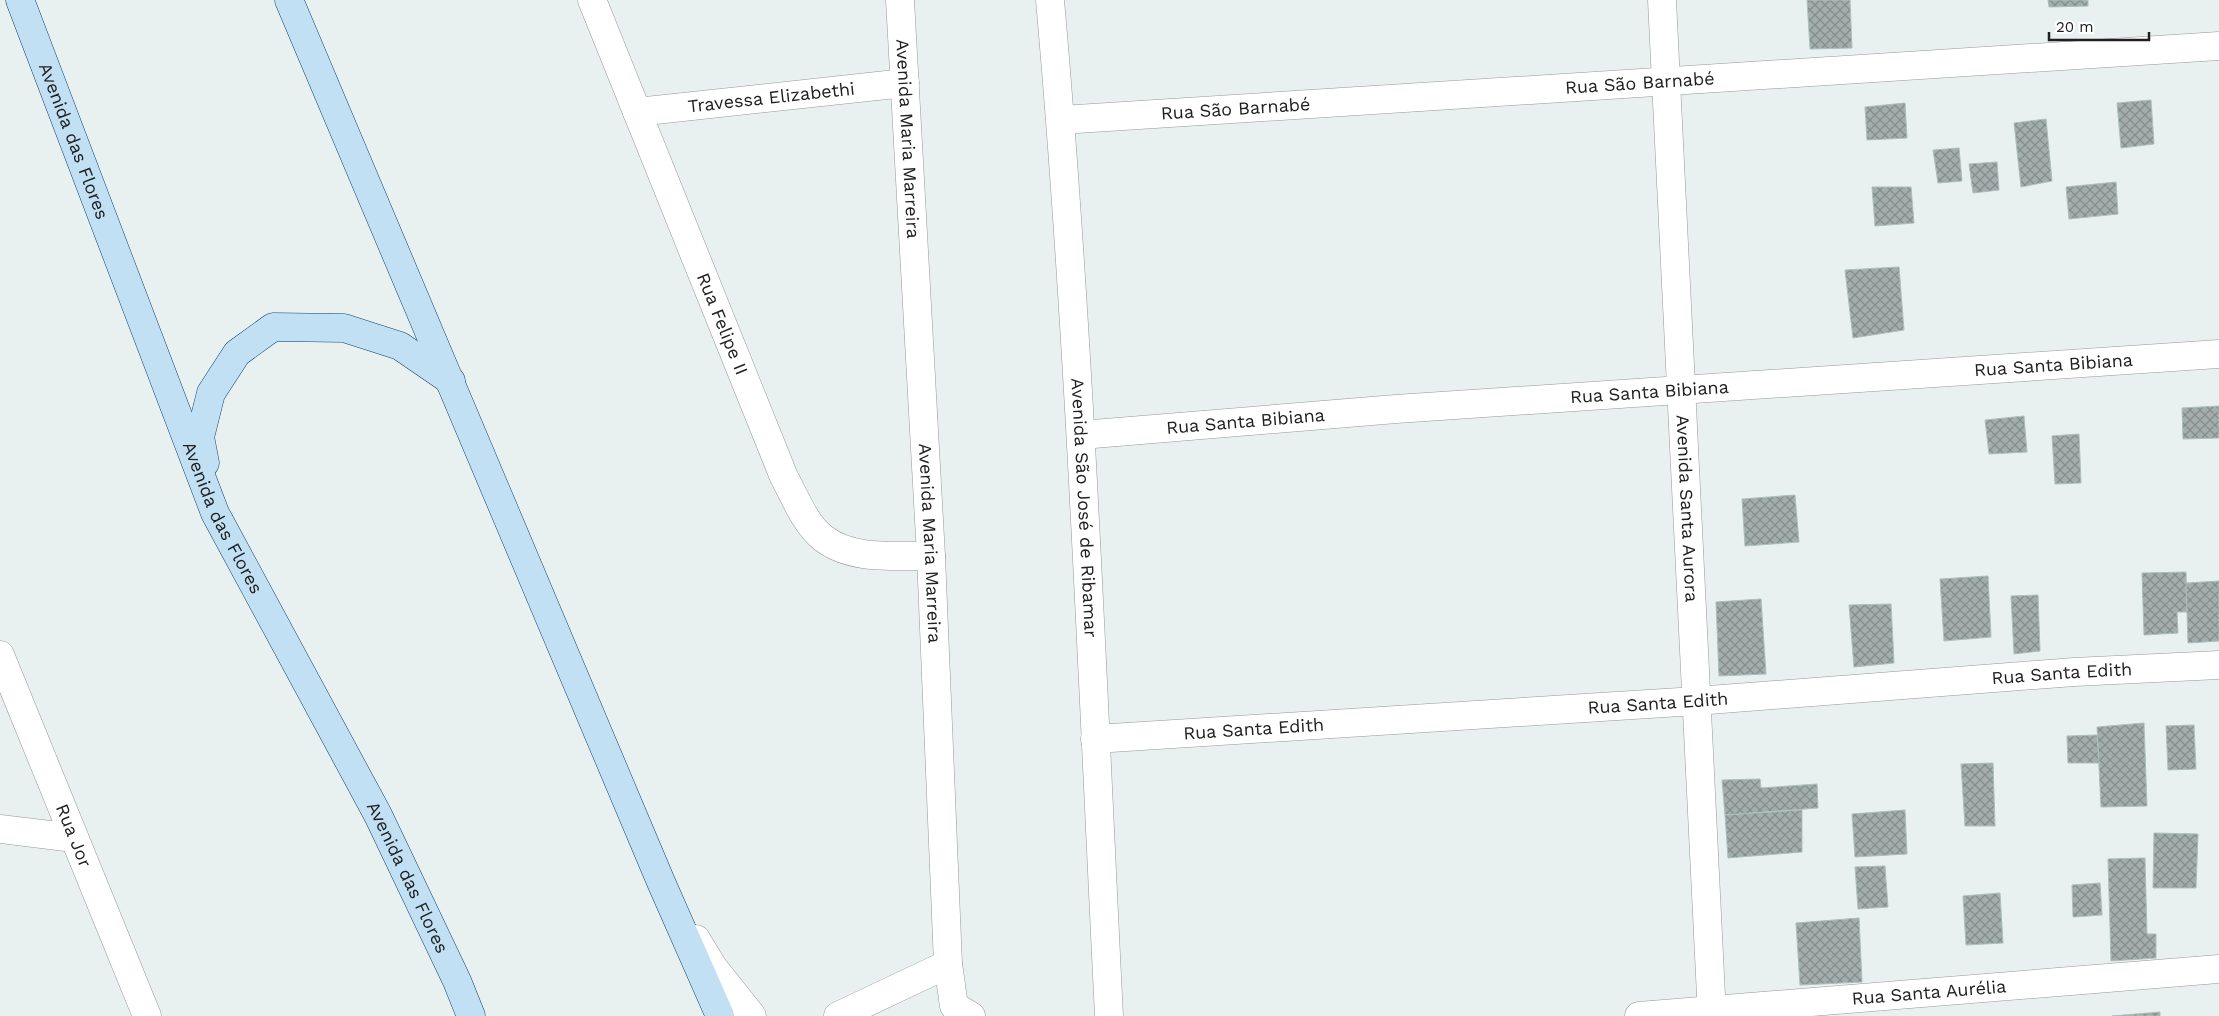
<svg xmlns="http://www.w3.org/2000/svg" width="2219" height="1016" font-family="'Work Sans',sans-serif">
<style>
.building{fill:url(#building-cross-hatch);stroke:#abc0bc}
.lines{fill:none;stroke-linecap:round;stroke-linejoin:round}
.minor-casing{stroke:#979797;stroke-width:29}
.tertiary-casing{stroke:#979797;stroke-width:29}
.secondary-casing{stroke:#0f4370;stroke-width:29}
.minor{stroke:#fff;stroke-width:28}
.tertiary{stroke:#fff;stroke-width:28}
.secondary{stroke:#c1e0f4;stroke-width:28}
.labels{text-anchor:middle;stroke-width:4.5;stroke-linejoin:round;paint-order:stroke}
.street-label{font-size:18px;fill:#202020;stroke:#fff}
</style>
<defs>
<pattern id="building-cross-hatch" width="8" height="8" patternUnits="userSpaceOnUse" patternTransform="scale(1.25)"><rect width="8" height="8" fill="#a3aeac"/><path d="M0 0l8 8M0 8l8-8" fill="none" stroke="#848d8c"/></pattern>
</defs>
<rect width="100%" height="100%" fill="#e8f0f0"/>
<!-- building -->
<g class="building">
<path d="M 1807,0 L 1850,0 L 1852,48 L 1810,49 Z"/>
<path d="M 2048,0 L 2088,0 L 2088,6 L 2049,7 Z"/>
<path d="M 2151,100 L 2154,144 L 2121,148 L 2117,103 Z"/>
<path d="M 1905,103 L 1907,138 L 1867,140 L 1865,107 Z"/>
<path d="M 2046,119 L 2052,181 L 2021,187 L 2014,123 Z"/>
<path d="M 1959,148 L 1962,181 L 1938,183 L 1933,150 Z"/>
<path d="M 1997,162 L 1999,190 L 1973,193 L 1969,164 Z"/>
<path d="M 2116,182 L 2118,214 L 2069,219 L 2066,187 Z"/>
<path d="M 1872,187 L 1911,187 L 1914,223 L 1875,226 Z"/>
<path d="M 1899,267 L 1904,330 L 1853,338 L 1845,270 Z"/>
<path d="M 2219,406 L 2219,438 L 2183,439 L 2182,408 Z"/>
<path d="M 2024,416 L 2027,452 L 1989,454 L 1985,420 Z"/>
<path d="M 2079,434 L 2081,483 L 2055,484 L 2052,436 Z"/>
<path d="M 1795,495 L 1799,542 L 1745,546 L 1742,499 Z"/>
<path d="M 2186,572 L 2187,612 L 2177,612 L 2178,633 L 2144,635 L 2142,573 Z"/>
<path d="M 1988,576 L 1991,637 L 1944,641 L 1940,579 Z"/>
<path d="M 2219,581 L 2219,641 L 2188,643 L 2186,583 Z"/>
<path d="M 2038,595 L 2040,651 L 2014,654 L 2011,596 Z"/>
<path d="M 1761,599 L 1766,674 L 1719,676 L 1716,602 Z"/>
<path d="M 1891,604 L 1894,663 L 1854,667 L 1849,605 Z"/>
<path d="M 2144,723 L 2147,806 L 2101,807 L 2097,727 Z"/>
<path d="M 2194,725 L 2196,769 L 2168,770 L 2166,726 Z"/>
<path d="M 2097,735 L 2099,763 L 2068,763 L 2067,736 Z"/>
<path d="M 1993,763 L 1995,826 L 1965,826 L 1961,764 Z"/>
<path d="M 1760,779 L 1761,788 L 1817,784 L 1818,808 L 1725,815 L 1722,780 Z"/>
<path d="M 1802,810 L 1802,852 L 1728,858 L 1725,815 Z"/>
<path d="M 1905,810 L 1907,854 L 1855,857 L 1852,814 Z"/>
<path d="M 2154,833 L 2198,834 L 2196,888 L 2153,888 Z"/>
<path d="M 2145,858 L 2147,934 L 2156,934 L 2156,958 L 2111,961 L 2108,859 Z"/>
<path d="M 1885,866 L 1888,907 L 1858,909 L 1855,867 Z"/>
<path d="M 2100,883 L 2102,915 L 2073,917 L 2072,885 Z"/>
<path d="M 2000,893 L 2003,943 L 1966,945 L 1963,896 Z"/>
<path d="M 1859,918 L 1862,982 L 1800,985 L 1796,923 Z"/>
<path d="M 2160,1012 L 2160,1016 L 2112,1016 Z"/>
</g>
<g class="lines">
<!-- minor casing -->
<g class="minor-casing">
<g id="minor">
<path id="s1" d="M 592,0 L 784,477 C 795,497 805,524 823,538 C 852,561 896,555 931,556"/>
<path id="s2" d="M 900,0 L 931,556 L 948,964 L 954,1006 L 971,1016"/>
<path id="s3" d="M 1050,0 C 1080,338 1092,677 1109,1016"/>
<path id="s4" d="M 637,112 L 905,83"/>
<path id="s5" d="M 1061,120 L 2219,46"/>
<path id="s6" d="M 1081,435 L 1396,409 L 2219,354"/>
<path id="s7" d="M 0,655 L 147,1016"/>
<path id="s8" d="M 1095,739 L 1696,701 L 2074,672 L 2219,665"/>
<path d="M 0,829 L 74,838"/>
<path d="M 696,939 L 713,967 L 752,1016"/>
<path d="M 838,1016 L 948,964"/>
<path id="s9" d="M 1639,1016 L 2219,969"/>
</g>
</g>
<!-- tertiary casing -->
<g class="tertiary-casing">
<g id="tertiary">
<path id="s10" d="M 1662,0 L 1712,1016"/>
</g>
</g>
<!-- secondary casing -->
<g class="secondary-casing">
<g id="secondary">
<path id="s11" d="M 20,0 L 215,513 L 378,815 L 457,981 L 471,1016"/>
<path d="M 289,0 L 661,882 L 720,1016"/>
<path d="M 205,463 L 200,437 L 211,393 L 237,353 L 273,327 L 344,328 L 400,346 L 451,381"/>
</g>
</g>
<!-- minor -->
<use href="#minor" class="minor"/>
<!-- tertiary -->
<use href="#tertiary" class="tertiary"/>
<!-- secondary -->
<use href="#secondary" class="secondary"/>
</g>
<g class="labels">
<!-- street labels -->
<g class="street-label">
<text dy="6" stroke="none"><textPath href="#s5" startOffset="580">Rua São Barnabé</textPath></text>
<text dy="6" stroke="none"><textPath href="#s4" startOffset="135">Travessa Elizabethi</textPath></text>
<text dy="6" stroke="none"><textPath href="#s5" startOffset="175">Rua São Barnabé</textPath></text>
<text dy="6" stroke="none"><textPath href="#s2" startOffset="139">Avenida Maria Marreira</textPath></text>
<text dy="6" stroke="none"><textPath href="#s11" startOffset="151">Avenida das Flores</textPath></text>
<text dy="6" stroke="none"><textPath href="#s1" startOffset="349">Rua Felipe II</textPath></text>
<text dy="6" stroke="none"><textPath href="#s6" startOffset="975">Rua Santa Bibiana</textPath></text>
<text dy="6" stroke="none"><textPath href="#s6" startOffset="570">Rua Santa Bibiana</textPath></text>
<text dy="6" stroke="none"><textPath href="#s6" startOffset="165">Rua Santa Bibiana</textPath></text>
<text dy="6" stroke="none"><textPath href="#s3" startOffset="509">Avenida São José de Ribamar</textPath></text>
<text dy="6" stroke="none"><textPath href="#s10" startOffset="509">Avenida Santa Aurora</textPath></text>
<text dy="6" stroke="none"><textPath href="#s11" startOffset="556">Avenida das Flores</textPath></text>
<text dy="6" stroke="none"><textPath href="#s2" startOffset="544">Avenida Maria Marreira</textPath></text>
<text dy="6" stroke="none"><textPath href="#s8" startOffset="969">Rua Santa Edith</textPath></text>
<text dy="6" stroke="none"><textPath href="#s8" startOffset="564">Rua Santa Edith</textPath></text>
<text dy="6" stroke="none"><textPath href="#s8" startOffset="159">Rua Santa Edith</textPath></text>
<text dy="6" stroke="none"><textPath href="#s7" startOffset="195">Rua Jor</textPath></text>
<text dy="6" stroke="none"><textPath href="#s11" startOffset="961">Avenida das Flores</textPath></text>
<text dy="6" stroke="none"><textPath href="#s9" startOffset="291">Rua Santa Aurélia</textPath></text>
</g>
</g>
<!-- scale -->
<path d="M2049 32v8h100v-8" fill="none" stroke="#202020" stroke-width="2.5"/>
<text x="2056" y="32" font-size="15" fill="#202020" stroke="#ffffff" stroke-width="4" paint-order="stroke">20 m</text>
</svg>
